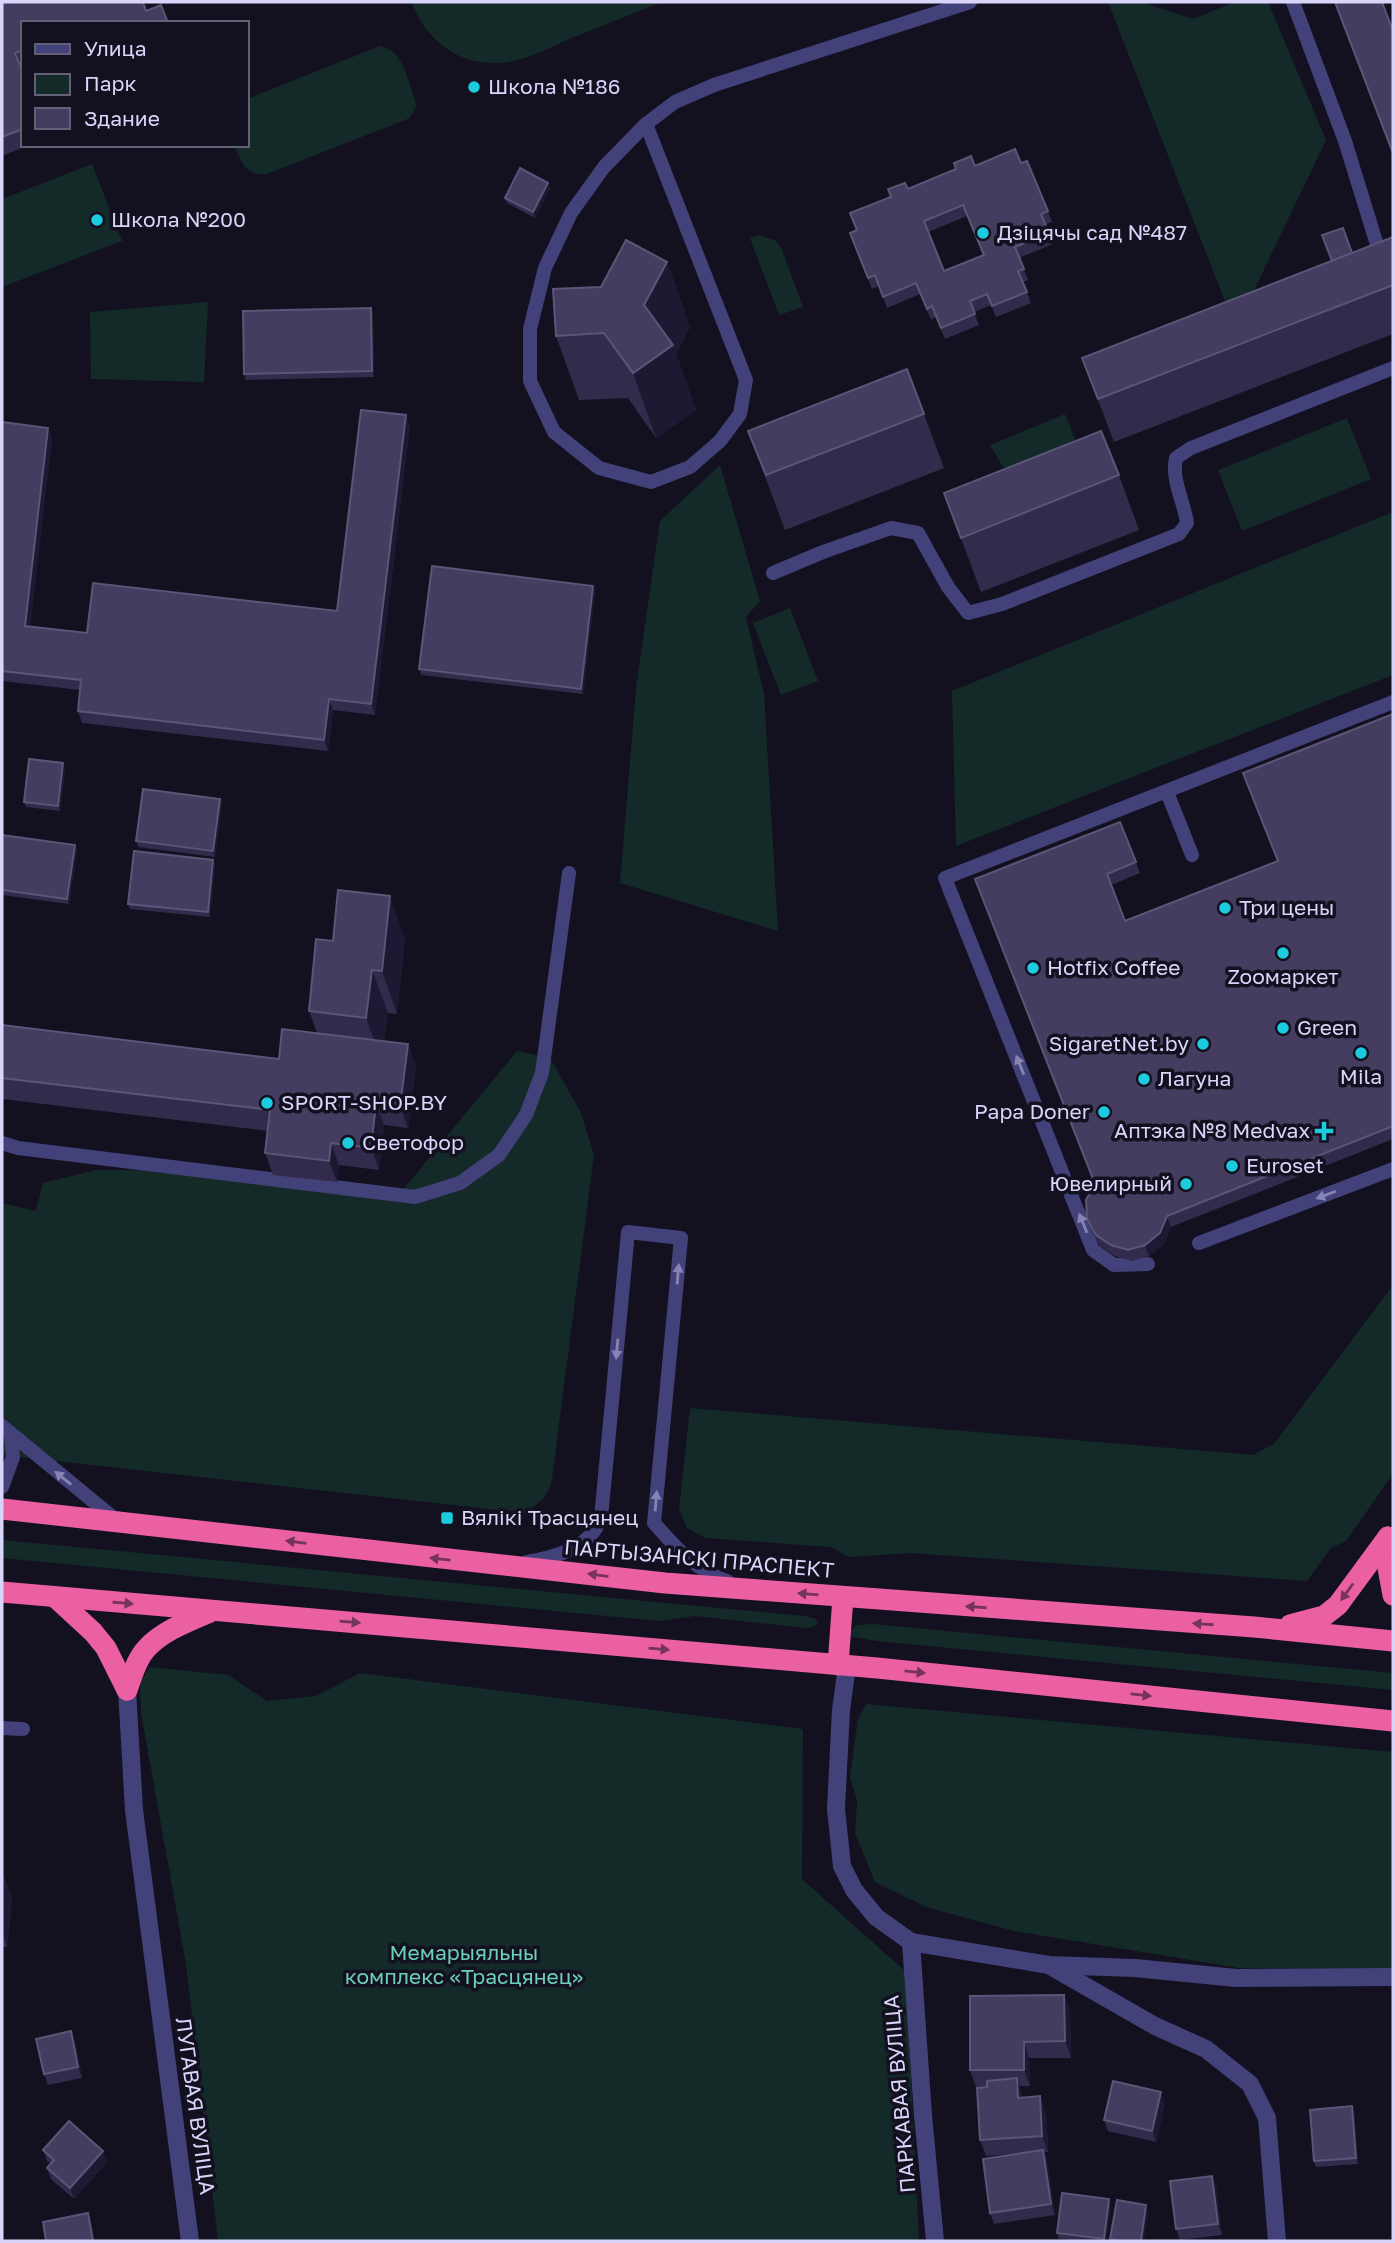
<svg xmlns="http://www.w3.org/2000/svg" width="1395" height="2243" font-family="'Golos Text',sans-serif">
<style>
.green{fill:#142a29}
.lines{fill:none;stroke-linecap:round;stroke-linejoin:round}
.lane{stroke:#43417a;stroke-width:14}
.street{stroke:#43417a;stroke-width:18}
.highway{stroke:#eb5fa3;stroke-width:21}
.wall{fill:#322b4c;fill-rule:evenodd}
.shaded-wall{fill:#1e1833}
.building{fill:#443d5f;stroke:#5b5577;stroke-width:2;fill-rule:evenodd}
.oneway{fill:#8684b4}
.oneway2{fill:#74345b}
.poi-dot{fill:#1cccde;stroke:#131020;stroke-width:2.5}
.labels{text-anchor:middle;stroke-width:7;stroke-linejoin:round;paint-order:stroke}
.poi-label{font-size:21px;fill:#d9d5fa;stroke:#131020;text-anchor:start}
.street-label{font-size:21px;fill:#d9d5fa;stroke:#131020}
.park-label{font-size:21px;fill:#6ad0b6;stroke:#131020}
</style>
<rect width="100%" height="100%" fill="#131020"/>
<!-- green -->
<g class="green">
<path d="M 411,2 L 662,2 C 632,14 602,26 572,38 C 549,48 522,63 496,63 C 454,64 426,38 411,2 Z"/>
<path d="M 1108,2 L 1141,2 L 1193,19 L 1235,2 L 1268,2 L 1326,140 L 1246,307 L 1230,314 Z"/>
<path d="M 380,46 C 403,49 408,81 415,100 L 416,106 L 410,118 L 267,174 C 246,177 241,161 234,145 L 247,145 L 247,99 Z"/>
<path d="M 92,164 L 122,241 L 2,287 L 2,199 Z"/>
<path d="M 759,235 L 776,241 L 782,250 L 803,307 L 779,315 L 750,238 Z"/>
<path d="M 208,302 L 204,382 L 91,379 L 90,312 Z"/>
<path d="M 1065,414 L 1089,474 L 1003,467 L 990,445 Z"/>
<path d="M 1347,418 L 1371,479 L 1242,531 L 1218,470 Z"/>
<path d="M 720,465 L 760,601 L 746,617 L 764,694 L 778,931 L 620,883 L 636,689 L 660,521 Z"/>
<path d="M 1393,512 L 1393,675 L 956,846 L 952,691 Z"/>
<path d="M 790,608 L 818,681 L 781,695 L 753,623 Z"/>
<path d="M 517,1051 L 550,1058 L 581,1113 L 594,1155 L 551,1486 L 543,1499 L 525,1513 L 2,1455 L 2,1203 L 36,1211 L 43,1183 L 96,1170 L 206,1171 L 397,1197 Z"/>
<path d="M 1393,1285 L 1393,1474 L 1346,1541 L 1331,1548 L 1307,1581 L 910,1553 L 850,1557 L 830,1547 L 705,1538 L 687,1528 L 679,1509 L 690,1408 L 1253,1455 L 1274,1444 Z"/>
<path d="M 2,1540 L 804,1616 L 814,1618 L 818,1622 L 814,1627 L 806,1628 L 695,1616 L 659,1621 L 2,1558 Z"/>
<path d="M 873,1624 L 1393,1673 L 1393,1690 L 876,1641 L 850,1636 L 851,1631 L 857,1625 Z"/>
<path d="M 150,1667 L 228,1675 L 267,1701 L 316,1696 L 360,1673 L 803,1729 L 802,1879 L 906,1972 L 919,2241 L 218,2241 L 186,1964 L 141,1713 L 140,1682 Z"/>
<path d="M 866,1704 L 1393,1752 L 1393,1969 L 1239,1968 L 1014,1931 L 926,1907 L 875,1882 L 855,1833 L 857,1801 L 850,1777 L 858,1719 Z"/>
</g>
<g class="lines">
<!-- lane -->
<g class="lane">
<path d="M 1293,2 L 1345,141 L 1378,248"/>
<path d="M 646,124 L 746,380 L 740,414 L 720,441 L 690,467 L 651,482 L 599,468 L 554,432 L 530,381 L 530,329 L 545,268 L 571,213 L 604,167 Z"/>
<path d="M 646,124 L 675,102 L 714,85 L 970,2"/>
<path d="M 773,573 L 823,552 L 891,528 L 918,533 L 948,587 L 968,613 L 1002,604 L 1179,534 L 1187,523 C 1184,501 1171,480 1176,458 L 1191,448 L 1393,368"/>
<path d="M 1167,792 L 1192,855"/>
<path d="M 2,1143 L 18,1148 L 415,1197 L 460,1183 L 499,1155 L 526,1115 L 542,1073 L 569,873"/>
<path d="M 1199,1243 L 1393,1169"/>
<path d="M 1148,1264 L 1114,1265 L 1093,1250 L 945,878 L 1393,702"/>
<path d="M 2,1426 L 116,1520"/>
<path d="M 2,1487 L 13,1457 L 11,1435"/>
<path d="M 527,1562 C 556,1557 590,1548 601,1518 L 628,1232 L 681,1238 L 654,1523 C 676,1548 695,1570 727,1581"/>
<path d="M 2,1728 L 23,1729"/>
</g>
<!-- street -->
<g class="street">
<path d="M 847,1666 L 841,1710 L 836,1809 L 842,1866 L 854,1890 L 876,1917 L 911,1942 L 1049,1965 L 1135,1968 L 1236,1978 L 1393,1977"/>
<path d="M 127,1690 L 134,1810 L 190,2241"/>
<path d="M 911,1942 L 923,2115 L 935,2241"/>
<path d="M 1052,1967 L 1155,2026 L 1206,2049 L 1250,2084 L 1267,2118 L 1277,2241"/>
</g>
<!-- highway -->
<g class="highway">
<path d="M 2,1509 L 665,1583 L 1254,1627 L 1393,1641"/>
<path d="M 1388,1537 L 1388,1568 L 1393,1595"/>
<path d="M 2,1592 L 877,1668 L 1393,1721"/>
<path d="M 55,1597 L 93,1632 L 106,1648 L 127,1690"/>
<path d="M 1290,1625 L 1324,1616 L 1338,1605 L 1388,1537"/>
<path d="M 838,1665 L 843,1597"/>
<path d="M 127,1690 C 132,1676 136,1660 146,1649 C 162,1631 189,1621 210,1612"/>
</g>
</g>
<!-- wall -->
<g class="wall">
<path d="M 2,2 L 146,11 L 168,23 L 23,23 L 23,69 L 21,69 L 23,73 L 23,145 L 29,145 L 2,156 Z"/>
<path d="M 1334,2 L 1382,2 L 1393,31 L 1393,156 Z"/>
<path d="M 1021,163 L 1048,211 L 1052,222 L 1046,224 L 1053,244 L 1019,258 L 1028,280 L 1023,282 L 1031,303 L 996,317 L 991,305 L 974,312 L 979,325 L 945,339 L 936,317 L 931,320 L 920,294 L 887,308 L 879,286 L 872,289 L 854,244 L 850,233 L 857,230 L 850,213 L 908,189 L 975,166 ZM 967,216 L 983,255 L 944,271 L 928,232 Z"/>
<path d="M 550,188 L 535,218 L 507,203 L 505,198 Z"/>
<path d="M 1393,237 L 1393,334 L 1114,442 L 1082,358 Z"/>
<path d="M 667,262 L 690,327 L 676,354 L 696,410 L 656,438 L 628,398 L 579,400 L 556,336 L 601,287 Z"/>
<path d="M 373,313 L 374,377 L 246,380 L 244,374 Z"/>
<path d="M 924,414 L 944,468 L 785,530 L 748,431 Z"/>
<path d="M 2,422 L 48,428 L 52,439 L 30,626 L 87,633 L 337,611 L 410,426 L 375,715 L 333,710 L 328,751 L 82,723 L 78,711 L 80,690 L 2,681 Z"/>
<path d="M 1119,475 L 1139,530 L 981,592 L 944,493 Z"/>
<path d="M 595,591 L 583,694 L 421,675 L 419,669 Z"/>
<path d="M 1393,714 L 1393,1139 L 1171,1227 L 1164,1244 L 1149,1256 L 1132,1261 L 1115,1256 L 1100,1246 L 1091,1230 L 1087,1219 L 1094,1184 L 975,879 L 1120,822 L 1140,873 L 1111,885 L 1125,921 L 1277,861 Z"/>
<path d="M 63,763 L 65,769 L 60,811 L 26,807 L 24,802 Z"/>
<path d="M 220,799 L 222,804 L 215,857 L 138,847 L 136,841 Z"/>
<path d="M 2,835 L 75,845 L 77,851 L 69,904 L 2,895 Z"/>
<path d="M 213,860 L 215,865 L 210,917 L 130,909 L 128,904 Z"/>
<path d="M 405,939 L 397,1014 L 388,1013 L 384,1041 L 408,1044 L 416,1066 L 408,1128 L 384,1125 L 379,1170 L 339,1165 L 337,1182 L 273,1175 L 265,1153 L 268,1131 L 2,1099 L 2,1025 L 279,1059 L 317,1033 L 309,1011 L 333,941 Z"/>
<path d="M 2,1871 L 12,1899 L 7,1947 L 2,1947 Z"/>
<path d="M 1064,1995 L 1070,2011 L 1071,2058 L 1029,2058 L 1030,2086 L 1019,2086 L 1023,2098 L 1040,2096 L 1046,2113 L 1048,2152 L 1044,2152 L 1047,2161 L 1055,2215 L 994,2224 L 990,2213 L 1011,2154 L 986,2156 L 980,2140 L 987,2086 L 976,2087 L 970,2070 Z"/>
<path d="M 71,2031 L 75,2042 L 82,2078 L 48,2085 L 44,2074 Z"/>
<path d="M 1165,2103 L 1156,2142 L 1108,2131 L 1104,2120 Z"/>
<path d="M 1352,2106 L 1354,2112 L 1358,2164 L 1316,2167 L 1314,2161 Z"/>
<path d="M 43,2150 L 107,2162 L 74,2199 L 51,2179 L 47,2168 L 51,2164 L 47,2161 Z"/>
<path d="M 1212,2176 L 1216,2187 L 1222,2235 L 1180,2240 L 1176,2229 Z"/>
<path d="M 1111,2204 L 1106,2241 L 1080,2241 L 1059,2239 L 1057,2233 Z"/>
</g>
<!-- shaded-wall -->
<g class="shaded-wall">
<path d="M 548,183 L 550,188 L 535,218 L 533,212 Z"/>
<path d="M 667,262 L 690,327 L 676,354 L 696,410 L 656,438 L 633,373 L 644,305 Z"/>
<path d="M 371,308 L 373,313 L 374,377 L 372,371 Z"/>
<path d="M 406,415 L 410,426 L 375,715 L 371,704 Z"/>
<path d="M 48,428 L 52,439 L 29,637 L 25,626 Z"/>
<path d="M 593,586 L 595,591 L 583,694 L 581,689 Z"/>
<path d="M 329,699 L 333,710 L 328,751 L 324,740 Z"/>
<path d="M 63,763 L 65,769 L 60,811 L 58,806 Z"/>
<path d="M 220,799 L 222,804 L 215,857 L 213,851 Z"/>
<path d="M 75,845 L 77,851 L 69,904 L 67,899 Z"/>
<path d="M 213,860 L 215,865 L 210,917 L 208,912 Z"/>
<path d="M 390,896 L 405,939 L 397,1014 L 382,971 Z"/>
<path d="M 372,970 L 388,1013 L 382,1061 L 366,1018 Z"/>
<path d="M 408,1044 L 416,1066 L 408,1128 L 400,1107 Z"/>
<path d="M 376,1104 L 384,1125 L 379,1170 L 371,1148 Z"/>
<path d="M 331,1143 L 339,1165 L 337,1182 L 329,1161 Z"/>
<path d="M 1167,1216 L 1171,1227 L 1164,1244 L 1149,1256 L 1145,1245 Z"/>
<path d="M 2,1871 L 12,1899 L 7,1947 L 2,1932 Z"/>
<path d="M 1064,1995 L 1070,2011 L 1071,2058 L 1065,2041 Z"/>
<path d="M 71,2031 L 75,2042 L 82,2078 L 78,2067 Z"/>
<path d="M 1024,2042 L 1029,2058 L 1030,2086 L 1024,2070 Z"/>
<path d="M 1017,2078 L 1022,2095 L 1024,2114 L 1018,2098 Z"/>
<path d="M 1161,2092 L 1165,2103 L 1156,2142 L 1152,2131 Z"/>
<path d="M 1040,2096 L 1046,2113 L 1048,2152 L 1042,2136 Z"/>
<path d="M 1352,2106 L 1354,2112 L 1358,2164 L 1356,2158 Z"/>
<path d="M 1043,2150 L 1047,2161 L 1055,2215 L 1051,2204 Z"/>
<path d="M 103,2151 L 107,2162 L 74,2199 L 70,2188 Z"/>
<path d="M 1212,2176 L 1216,2187 L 1222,2235 L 1218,2224 Z"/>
<path d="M 1109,2199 L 1111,2204 L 1106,2241 L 1105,2241 L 1104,2239 Z"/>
<path d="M 1146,2205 L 1148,2211 L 1144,2241 L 1141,2241 Z"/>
<path d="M 88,2213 L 92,2225 L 95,2241 L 93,2241 Z"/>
</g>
<!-- building -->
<g class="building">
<path d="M 2,2 L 143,2 L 146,11 L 161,5 L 168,23 L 23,23 L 23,50 L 15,53 L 23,73 L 23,129 L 2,137 Z"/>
<path d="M 1335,2 L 1382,2 L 1393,31 L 1393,153 Z"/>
<path d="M 1015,149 L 1021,163 L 1027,161 L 1048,211 L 1041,214 L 1049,233 L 1015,247 L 1024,269 L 1018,271 L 1027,292 L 992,306 L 987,294 L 970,301 L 975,314 L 941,328 L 932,306 L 927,309 L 916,283 L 883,297 L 875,275 L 868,278 L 850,233 L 857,230 L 850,213 L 891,197 L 888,189 L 905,183 L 908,189 L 956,169 L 954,163 L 971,156 L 975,166 ZM 963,205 L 984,255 L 944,271 L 924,221 Z"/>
<path d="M 520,168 L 548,183 L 533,212 L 505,198 Z"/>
<path d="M 1343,228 L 1352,253 L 1332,261 L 1322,235 Z"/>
<path d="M 1393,237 L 1393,285 L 1098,399 L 1082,358 Z"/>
<path d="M 626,240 L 667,262 L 644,305 L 673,345 L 633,373 L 604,333 L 556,336 L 553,289 L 601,287 Z"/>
<path d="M 371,308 L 372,371 L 244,374 L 243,311 Z"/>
<path d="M 907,369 L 924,414 L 766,475 L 748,431 Z"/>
<path d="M 361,410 L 406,415 L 371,704 L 329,699 L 324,740 L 78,711 L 81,680 L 2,671 L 2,422 L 48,428 L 25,626 L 87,633 L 93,583 L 337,611 Z"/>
<path d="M 1101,431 L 1119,475 L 961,538 L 944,493 Z"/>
<path d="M 432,566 L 593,586 L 581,689 L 419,669 Z"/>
<path d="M 1393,714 L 1393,1126 L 1167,1216 L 1160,1233 L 1145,1245 L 1128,1250 L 1111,1245 L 1096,1235 L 1087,1219 L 1086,1200 L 1095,1184 L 975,879 L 1120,822 L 1136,862 L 1107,874 L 1125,921 L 1278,861 L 1243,773 Z"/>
<path d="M 29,759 L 63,763 L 58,806 L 24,802 Z"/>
<path d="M 143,789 L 220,799 L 213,851 L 136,841 Z"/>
<path d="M 2,835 L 75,845 L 67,899 L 2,890 Z"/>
<path d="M 134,851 L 213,860 L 208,912 L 128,904 Z"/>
<path d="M 338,890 L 390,896 L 382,971 L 372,970 L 366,1018 L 309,1011 L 316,939 L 333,941 Z"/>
<path d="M 2,1025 L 279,1059 L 282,1029 L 408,1044 L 400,1107 L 376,1104 L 371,1148 L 331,1143 L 329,1161 L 265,1153 L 270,1110 L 2,1078 Z"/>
<path d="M 1064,1995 L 1065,2041 L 1024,2042 L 1024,2070 L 970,2070 L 970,1996 Z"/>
<path d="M 71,2031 L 78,2067 L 44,2074 L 36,2039 Z"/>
<path d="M 1017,2078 L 1018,2098 L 1040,2096 L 1042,2136 L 980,2140 L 977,2088 L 987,2087 L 987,2081 Z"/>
<path d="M 1113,2081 L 1161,2092 L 1152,2131 L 1104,2120 Z"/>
<path d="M 1352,2106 L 1356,2158 L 1314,2161 L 1310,2110 Z"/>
<path d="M 69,2121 L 103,2151 L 70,2188 L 47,2168 L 54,2160 L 43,2150 Z"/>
<path d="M 1043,2150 L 1051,2204 L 990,2213 L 983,2159 Z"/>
<path d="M 1212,2176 L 1218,2224 L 1176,2229 L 1170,2181 Z"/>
<path d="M 1062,2193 L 1109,2199 L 1104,2239 L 1057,2233 Z"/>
<path d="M 1117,2200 L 1146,2205 L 1141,2241 L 1122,2241 L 1110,2239 Z"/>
<path d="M 88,2213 L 93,2241 L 46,2241 L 43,2222 Z"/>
</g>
<!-- one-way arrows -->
<defs><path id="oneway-solid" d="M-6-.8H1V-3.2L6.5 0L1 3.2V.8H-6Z" transform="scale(1.75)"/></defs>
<g class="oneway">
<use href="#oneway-solid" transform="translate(1020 1065) rotate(-112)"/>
<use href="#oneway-solid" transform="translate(1326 1195) rotate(159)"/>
<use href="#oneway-solid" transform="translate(1083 1223) rotate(-112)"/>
<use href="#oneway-solid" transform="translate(678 1274) rotate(-85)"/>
<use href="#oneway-solid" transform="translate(617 1349) rotate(95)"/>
<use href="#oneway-solid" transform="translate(63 1478) rotate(-141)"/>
<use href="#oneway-solid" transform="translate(656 1501) rotate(-85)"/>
</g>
<g class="oneway2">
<use href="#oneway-solid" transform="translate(296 1542) rotate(-173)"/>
<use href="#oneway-solid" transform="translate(440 1559) rotate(-174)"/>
<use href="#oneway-solid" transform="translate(598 1575) rotate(-173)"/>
<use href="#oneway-solid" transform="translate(1347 1592) rotate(126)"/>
<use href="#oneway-solid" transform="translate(808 1594) rotate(-175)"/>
<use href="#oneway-solid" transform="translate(123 1603) rotate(5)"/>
<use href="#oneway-solid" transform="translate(976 1607) rotate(-176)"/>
<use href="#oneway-solid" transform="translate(350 1622) rotate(5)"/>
<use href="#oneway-solid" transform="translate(1203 1624) rotate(-176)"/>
<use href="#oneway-solid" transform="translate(659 1649) rotate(5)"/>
<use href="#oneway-solid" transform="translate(915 1672) rotate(6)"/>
<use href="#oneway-solid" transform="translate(1141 1695) rotate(6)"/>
</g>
<!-- markers -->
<g class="poi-dot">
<circle cx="474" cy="87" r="7"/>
<circle cx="97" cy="220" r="7"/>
<circle cx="983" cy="233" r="7"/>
<circle cx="1225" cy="908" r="7"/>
<circle cx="1283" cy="953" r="7"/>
<circle cx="1033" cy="968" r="7"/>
<circle cx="1283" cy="1028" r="7"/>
<circle cx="1203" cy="1044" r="7"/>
<circle cx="1361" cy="1053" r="7"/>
<circle cx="1144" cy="1079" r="7"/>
<circle cx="267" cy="1103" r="7"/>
<circle cx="1104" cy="1112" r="7"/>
<path d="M1320.5 1120.5h7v7h7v7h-7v7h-7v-7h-7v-7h7z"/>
<circle cx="348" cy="1143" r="7"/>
<circle cx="1232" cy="1166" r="7"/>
<circle cx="1186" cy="1184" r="7"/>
<rect x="440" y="1511" width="14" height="14" rx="3.5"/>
</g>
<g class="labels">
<!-- poi labels -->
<g class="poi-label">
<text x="488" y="94">Школа №186</text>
<text x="111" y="227">Школа №200</text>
<text x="997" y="240">Дзіцячы сад №487</text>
<text x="1239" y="915">Три цены</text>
<text x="1047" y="975">Hotfix Coffee</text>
<text x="1283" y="984" text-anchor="middle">Zooмаркет</text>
<text x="1297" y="1035">Green</text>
<text x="1189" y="1051" text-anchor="end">SigaretNet.by</text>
<text x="1361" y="1084" text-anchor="middle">Mila</text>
<text x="1158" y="1086">Лагуна</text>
<text x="281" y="1110">SPORT-SHOP.BY</text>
<text x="1090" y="1119" text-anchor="end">Papa Doner</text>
<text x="1310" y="1138" text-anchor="end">Аптэка №8 Medvax</text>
<text x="362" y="1150">Светофор</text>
<text x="1246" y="1173">Euroset</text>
<text x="1172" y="1191" text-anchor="end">Ювелирный</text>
<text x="461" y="1525">Вялікі Трасцянец</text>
</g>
<!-- street labels -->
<g class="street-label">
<text transform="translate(699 1559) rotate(5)" y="7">ПАРТЫЗАНСКІ ПРАСПЕКТ</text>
<text transform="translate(900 2094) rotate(-95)" y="7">ПАРКАВАЯ ВУЛІЦА</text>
<text transform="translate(195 2106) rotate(82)" y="7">ЛУГАВАЯ ВУЛІЦА</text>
</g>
<!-- park labels -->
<g class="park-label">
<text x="464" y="1960">Мемарыяльны<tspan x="464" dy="24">комплекс «Трасцянец»</tspan></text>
</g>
</g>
<!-- border -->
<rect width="1395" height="2243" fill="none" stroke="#d9d5fa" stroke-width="7"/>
<!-- legend -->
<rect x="21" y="21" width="228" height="126" fill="#131020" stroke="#625f77" stroke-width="2"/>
<rect x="35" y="44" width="35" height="10" fill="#43417a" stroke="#625f77" stroke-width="2"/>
<text x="84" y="56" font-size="21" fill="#d9d5fa">Улица</text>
<rect x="35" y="74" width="35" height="21" fill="#142a29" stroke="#625f77" stroke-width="2"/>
<text x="84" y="91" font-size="21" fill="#d9d5fa">Парк</text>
<rect x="35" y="108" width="35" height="21" fill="#443d5f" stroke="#625f77" stroke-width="2"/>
<text x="84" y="126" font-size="21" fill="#d9d5fa">Здание</text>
</svg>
